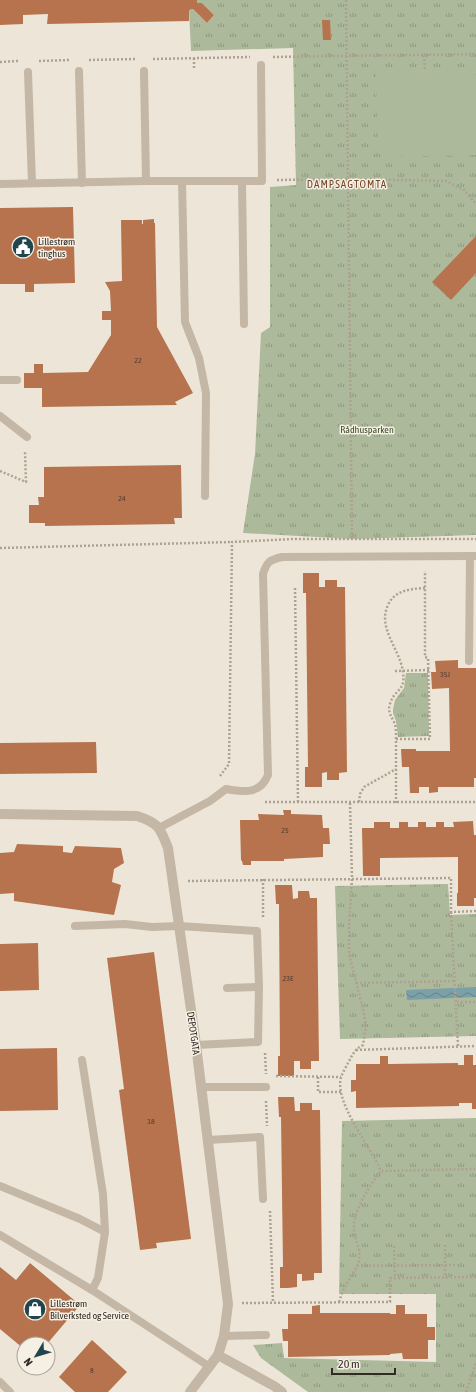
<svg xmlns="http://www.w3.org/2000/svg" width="476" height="1392" font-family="'Asap Condensed',sans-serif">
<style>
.park{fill:url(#park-tufts)}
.pitch{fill:#acba9b}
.water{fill:url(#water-waves)}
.building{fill:#b7734d}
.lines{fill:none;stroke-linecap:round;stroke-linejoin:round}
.path{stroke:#afa191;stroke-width:2.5;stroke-dasharray:2 2;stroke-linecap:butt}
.lane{stroke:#c4b7a6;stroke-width:8}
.street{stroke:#c4b7a6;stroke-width:10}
.labels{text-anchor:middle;stroke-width:3;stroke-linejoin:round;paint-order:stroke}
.number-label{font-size:8px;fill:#523d30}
.poi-label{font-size:10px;fill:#312b26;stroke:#f6f0e4;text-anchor:start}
.park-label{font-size:10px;fill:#3d4c2d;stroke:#f6f0e4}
.street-label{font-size:10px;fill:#312b26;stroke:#f6f0e4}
.neighbourhood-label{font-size:11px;letter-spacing:1px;fill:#764529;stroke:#f6f0e4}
</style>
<defs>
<pattern id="park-tufts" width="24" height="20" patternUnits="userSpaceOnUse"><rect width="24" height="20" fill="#acba9b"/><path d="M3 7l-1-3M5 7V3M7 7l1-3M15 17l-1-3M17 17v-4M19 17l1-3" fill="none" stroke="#8d977e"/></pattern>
<pattern id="water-waves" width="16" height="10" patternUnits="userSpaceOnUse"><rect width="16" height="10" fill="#7ba0a7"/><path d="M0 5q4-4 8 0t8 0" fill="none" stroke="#658388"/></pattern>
</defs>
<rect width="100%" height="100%" fill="#ede6d8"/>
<!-- park -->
<g class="park">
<path d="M 197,0 L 476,0 L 476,535 L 352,539 L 243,533 L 255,454 L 261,333 L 270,327 L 270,187 L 296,185 L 293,48 L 191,51 L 189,10 L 193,9 L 207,23 L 214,15 L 202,3 L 197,3 Z"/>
<path d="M 406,673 L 428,673 L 429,736 L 398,737 L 396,721 L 393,713 L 393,709 L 395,700 L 404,688 Z"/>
<path d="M 448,884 L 450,915 L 476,914 L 476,1036 L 340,1039 L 335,886 Z"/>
<path d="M 476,1118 L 476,1392 L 308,1392 L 261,1358 L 253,1345 L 282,1343 L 284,1358 L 436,1362 L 436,1294 L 339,1294 L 342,1121 Z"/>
</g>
<!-- pitch -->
<path class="pitch" d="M 467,70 L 473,72 L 476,75 L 476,155 L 386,157 L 381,155 L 378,149 L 376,72 Z"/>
<!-- water -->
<path class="water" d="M 476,987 L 476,997 L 407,1000 L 406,990 Z"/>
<!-- building -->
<g class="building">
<path d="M 0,0 L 197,0 L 197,3 L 202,3 L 214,15 L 207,23 L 193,9 L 189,10 L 189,21 L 47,24 L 48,14 L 23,15 L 23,24 L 0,25 Z"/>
<path d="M 322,20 L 330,20 L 331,40 L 323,40 Z"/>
<path d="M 73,207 L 75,283 L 34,284 L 34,292 L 25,292 L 25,284 L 0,284 L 0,208 Z"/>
<path d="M 154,219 L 154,223 L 155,223 L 157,327 L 193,393 L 175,402 L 177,405 L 42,407 L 42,388 L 24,388 L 24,373 L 34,373 L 34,364 L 43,364 L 43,373 L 88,372 L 111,335 L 111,320 L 102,320 L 102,311 L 111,311 L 110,291 L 105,282 L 122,281 L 121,220 L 142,220 L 142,224 L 143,224 L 143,220 Z"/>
<path d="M 476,236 L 476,273 L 451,300 L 432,282 Z"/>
<path d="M 181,465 L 182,518 L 174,518 L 175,524 L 45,526 L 45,523 L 29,523 L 29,505 L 39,505 L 38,497 L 44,497 L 44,467 Z"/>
<path d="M 303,573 L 319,573 L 319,587 L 325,587 L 325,580 L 337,580 L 337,587 L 345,587 L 347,772 L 339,773 L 339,780 L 327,780 L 327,772 L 322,773 L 322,787 L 305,787 L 305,767 L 308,767 L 306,593 L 303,593 Z"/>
<path d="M 458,660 L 458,668 L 476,668 L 476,778 L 474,778 L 474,787 L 438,787 L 438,792 L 429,793 L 429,787 L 419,787 L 419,793 L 410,793 L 409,767 L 402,767 L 401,749 L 416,749 L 416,751 L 450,751 L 449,688 L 432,689 L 431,672 L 436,672 L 435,661 Z"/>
<path d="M 96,742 L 97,773 L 0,774 L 0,743 Z"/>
<path d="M 283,810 L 291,810 L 291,814 L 322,815 L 323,828 L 329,828 L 330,844 L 323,844 L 323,857 L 284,859 L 284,861 L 251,861 L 251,865 L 243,865 L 242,861 L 241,860 L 240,820 L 259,820 L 258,814 L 284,815 Z"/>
<path d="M 473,821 L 474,835 L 476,835 L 476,898 L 474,898 L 474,906 L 457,906 L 457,893 L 458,893 L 458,857 L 380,858 L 380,876 L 363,876 L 362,828 L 374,828 L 374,822 L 390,822 L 390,828 L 399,828 L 399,822 L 408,822 L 408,827 L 418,827 L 418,822 L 426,822 L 426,827 L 436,827 L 436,822 L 444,822 L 444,827 L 454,827 L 453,822 Z"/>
<path d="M 17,844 L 63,846 L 63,852 L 72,853 L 75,846 L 121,848 L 124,863 L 114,869 L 112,882 L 121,885 L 114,915 L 14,901 L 14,893 L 0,894 L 0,853 L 14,852 Z"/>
<path d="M 275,885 L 292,885 L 293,899 L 298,898 L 298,891 L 309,891 L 310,898 L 317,898 L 319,1061 L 311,1061 L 311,1069 L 300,1069 L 300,1061 L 294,1061 L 294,1076 L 278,1076 L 278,1056 L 280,1056 L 279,904 L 276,904 Z"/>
<path d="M 38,943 L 39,990 L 0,991 L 0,944 Z"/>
<path d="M 154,952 L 191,1239 L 156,1243 L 157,1248 L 140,1250 L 119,1090 L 124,1089 L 107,958 Z"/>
<path d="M 57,1048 L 58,1110 L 0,1111 L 0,1049 Z"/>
<path d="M 464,1055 L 473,1055 L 473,1065 L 476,1065 L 476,1109 L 472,1109 L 472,1103 L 459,1103 L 459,1106 L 356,1108 L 356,1091 L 351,1092 L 351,1080 L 356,1080 L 356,1064 L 380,1064 L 380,1056 L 388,1056 L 388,1064 L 458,1063 L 458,1065 L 464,1065 Z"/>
<path d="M 278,1097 L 294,1097 L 295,1111 L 300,1111 L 300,1103 L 312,1103 L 312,1110 L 320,1110 L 322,1273 L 314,1273 L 314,1280 L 302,1281 L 302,1274 L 297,1274 L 297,1287 L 288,1288 L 280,1288 L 280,1267 L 283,1267 L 281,1117 L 279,1117 Z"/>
<path d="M 30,1263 L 80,1305 L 47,1344 L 24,1344 L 24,1349 L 0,1329 L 0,1267 L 16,1280 Z"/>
<path d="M 320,1305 L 320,1313 L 390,1313 L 390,1314 L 396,1314 L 396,1305 L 405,1305 L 405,1314 L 427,1314 L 427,1327 L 435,1327 L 435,1340 L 428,1340 L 428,1359 L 403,1359 L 402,1353 L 390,1354 L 390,1355 L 288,1357 L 288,1341 L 283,1341 L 282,1329 L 288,1329 L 288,1314 L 312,1314 L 312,1306 Z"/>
<path d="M 92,1340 L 127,1372 L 108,1392 L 75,1392 L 59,1377 Z"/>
</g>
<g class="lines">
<!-- path -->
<g class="path">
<path d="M 346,0 L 352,539"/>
<path d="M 424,55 L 425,71"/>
<path d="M 273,57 L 476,54"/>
<path d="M 194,58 L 194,68"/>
<path d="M 153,59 L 250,57"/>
<path d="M 89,60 L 136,59"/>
<path d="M 39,61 L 70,60"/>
<path d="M 0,62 L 18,61"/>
<path d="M 277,180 L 348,179 L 446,181 L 464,190 L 476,204"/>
<path d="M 0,471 L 26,482 L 25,451"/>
<path d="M 0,548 L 232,542"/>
<path d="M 295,588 L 298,802"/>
<path d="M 395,671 L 429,670"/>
<path d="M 396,739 C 396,734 396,729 395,724 C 392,717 387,712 390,704 C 394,689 406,692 403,672 C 400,649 377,628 388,605 C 395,590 410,589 425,588"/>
<path d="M 220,776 L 229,764 L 232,542 L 293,539 L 476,539"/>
<path d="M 265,802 L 476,802"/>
<path d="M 359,802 L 360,794 L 364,787 L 396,769"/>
<path d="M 350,803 L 352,878 L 349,927 L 349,954 L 362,1005 L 366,1025 L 363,1045 C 354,1050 353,1054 348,1063 C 346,1067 343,1072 341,1077 C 334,1103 371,1147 381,1171"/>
<path d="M 396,803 L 396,739 L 430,739 L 428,658 L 425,657 L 425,571"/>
<path d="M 263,879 L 263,918"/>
<path d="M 188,881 L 451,878 L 451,912 L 476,911"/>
<path d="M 451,912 L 458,1046"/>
<path d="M 356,983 L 456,981"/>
<path d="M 457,1002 L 476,1002"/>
<path d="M 356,1050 L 476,1046"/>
<path d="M 265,1053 L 266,1074"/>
<path d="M 276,1076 L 341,1077"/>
<path d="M 318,1077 L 318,1092 L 341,1092"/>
<path d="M 266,1101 L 267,1126"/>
<path d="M 270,1211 L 273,1302"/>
<path d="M 445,1245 L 445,1278"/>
<path d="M 394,1246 L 395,1278"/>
<path d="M 357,1266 L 456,1265"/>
<path d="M 339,1302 C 341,1296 343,1290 346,1285 C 350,1277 358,1268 359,1260 C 361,1249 355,1240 354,1230 C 352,1212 370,1185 381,1171 L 476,1169"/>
<path d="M 242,1303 L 390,1302 L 390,1278 L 476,1277"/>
<path d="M 466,1392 L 476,1363"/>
</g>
<!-- lane -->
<g class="lane">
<path d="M 79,71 L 82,183"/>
<path d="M 144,71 L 146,181"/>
<path d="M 28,72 L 32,183"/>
<path d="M 182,181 L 185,322 L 199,358 L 206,393 L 205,496"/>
<path d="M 242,181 L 244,324"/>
<path d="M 0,184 L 146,181 L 262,181 L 261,65"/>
<path d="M 0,380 L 17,380"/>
<path d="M 0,416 L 27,437"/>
<path d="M 469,661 L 470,556"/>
<path d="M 159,828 L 210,801 L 226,789 C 243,792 260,795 268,775 L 263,574 C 267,561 270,560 282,557 L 476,556"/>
<path d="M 75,926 L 125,924 L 152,927 L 179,926 L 257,931 L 259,987 L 258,1042 L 196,1045"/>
<path d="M 227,988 L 259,987"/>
<path d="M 82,1060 L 103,1194 L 105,1232 L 98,1278 L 92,1290"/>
<path d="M 201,1087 L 266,1087"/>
<path d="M 208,1140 L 260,1137 L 263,1199"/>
<path d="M 0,1186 L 80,1219 L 105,1232"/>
<path d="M 0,1235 L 92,1290 L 210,1367"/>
<path d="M 224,1336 L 266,1335"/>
<path d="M 0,1382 L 10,1392"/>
</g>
<!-- street -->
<g class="street">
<path d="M 0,814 L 137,816 C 159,823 160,828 168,848 L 196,1045 L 228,1304 L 224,1336 L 218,1355 L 190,1392"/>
<path d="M 218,1355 L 274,1386 L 282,1392"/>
</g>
</g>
<!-- icons -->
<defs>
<g id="civic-disc" transform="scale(1.15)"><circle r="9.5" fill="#21454d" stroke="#f6f0e4"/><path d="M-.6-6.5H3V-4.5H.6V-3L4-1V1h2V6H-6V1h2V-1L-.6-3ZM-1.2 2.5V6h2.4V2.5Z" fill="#fff"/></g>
<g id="shop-disc" transform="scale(1.15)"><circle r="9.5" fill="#21454d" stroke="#f6f0e4"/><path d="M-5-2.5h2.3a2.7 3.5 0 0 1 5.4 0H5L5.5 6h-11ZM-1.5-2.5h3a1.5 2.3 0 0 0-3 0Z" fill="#fff"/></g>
</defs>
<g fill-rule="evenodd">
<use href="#civic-disc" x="23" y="247"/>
<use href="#shop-disc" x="35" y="1309"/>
</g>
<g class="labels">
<!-- number labels -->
<g class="number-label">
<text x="138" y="363">22</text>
<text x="122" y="501">24</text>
<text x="445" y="677">35J</text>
<text x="285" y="833">25</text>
<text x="288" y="981">23E</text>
<text x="151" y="1124">18</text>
<text x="92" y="1373">8</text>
</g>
<!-- poi labels -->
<g class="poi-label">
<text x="38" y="245">Lillestrøm<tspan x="38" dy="12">tinghus</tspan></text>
<text x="50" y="1307">Lillestrøm<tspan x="50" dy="12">Bilverksted og Service</tspan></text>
</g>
<!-- park labels -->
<g class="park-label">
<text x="367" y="433">Rådhusparken</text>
</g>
<!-- street labels -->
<g class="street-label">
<text transform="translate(194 1033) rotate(82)" y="4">DEPOTGATA</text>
</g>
<!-- neighbourhood labels -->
<g class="neighbourhood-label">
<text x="347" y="188">DAMPSAGTOMTA</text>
</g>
</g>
<!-- north arrow -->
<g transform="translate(36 1356) rotate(232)"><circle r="19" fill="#f6f0e4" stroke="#a7a198"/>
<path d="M0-3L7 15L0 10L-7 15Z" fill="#21454d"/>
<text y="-6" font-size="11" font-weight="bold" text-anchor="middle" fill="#312b26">N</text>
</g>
<!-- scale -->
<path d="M332 1368v6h63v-6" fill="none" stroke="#312b26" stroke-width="2"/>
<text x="338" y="1368" font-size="12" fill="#312b26" stroke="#f6f0e4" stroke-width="3" paint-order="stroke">20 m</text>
</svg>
